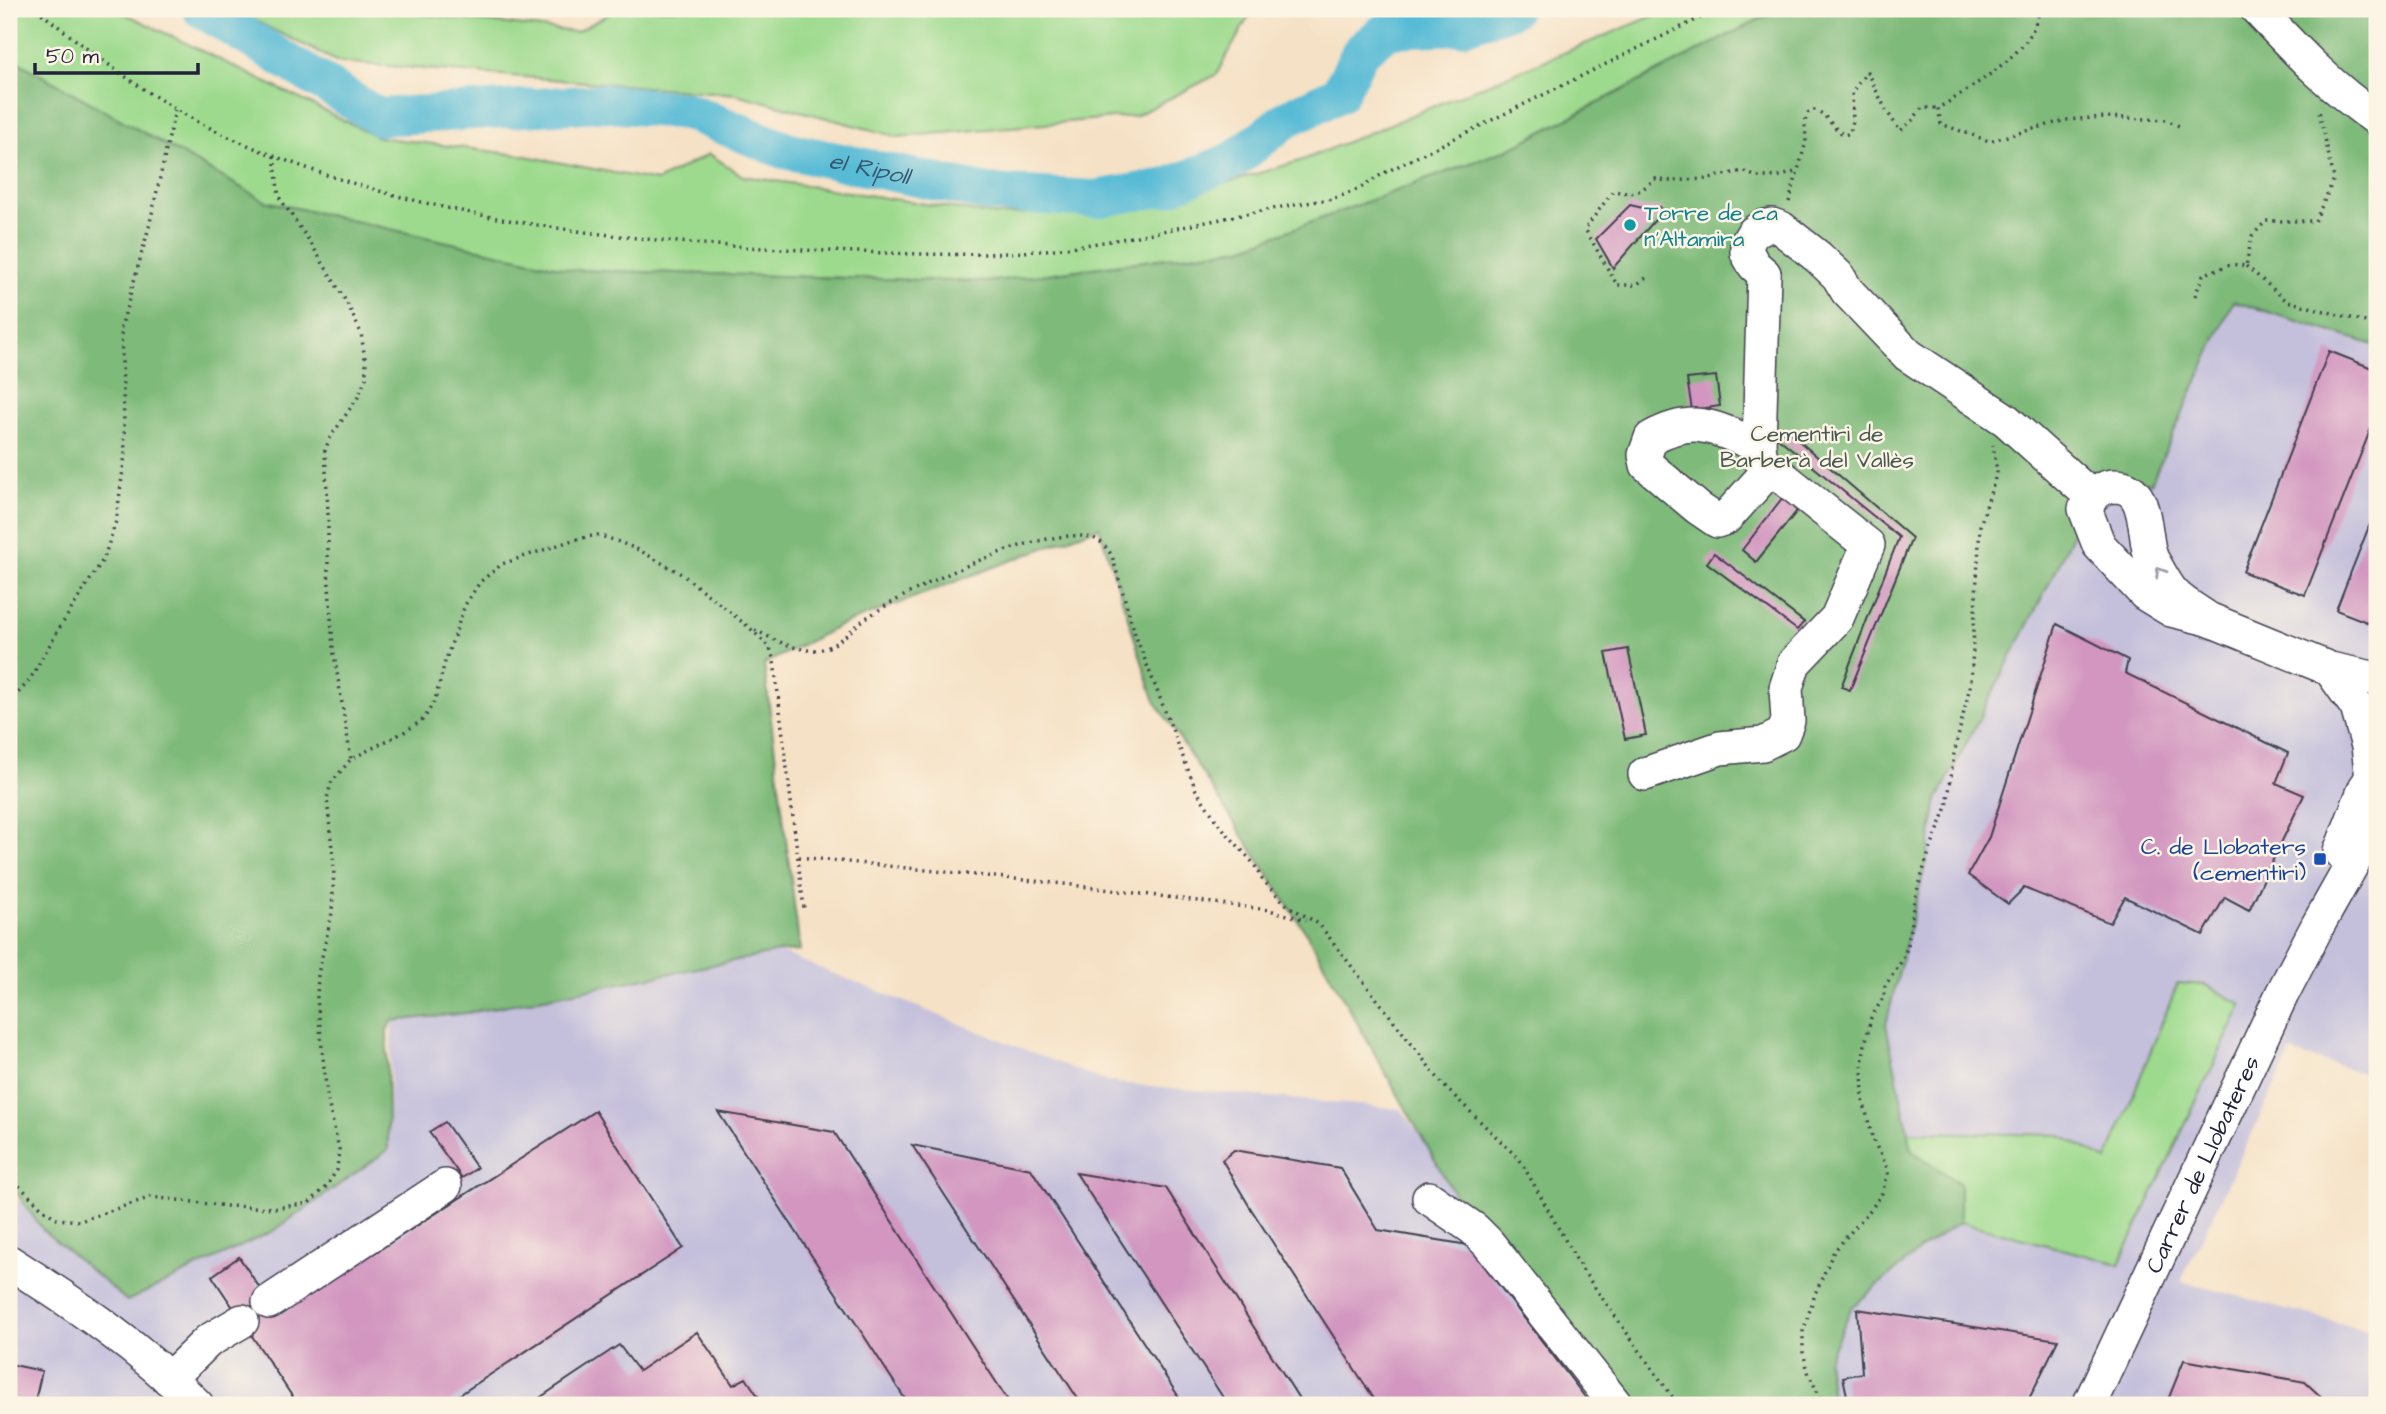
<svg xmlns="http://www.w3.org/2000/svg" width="2386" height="1414" font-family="'Architects Daughter',sans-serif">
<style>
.industrial{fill:#c4c0db}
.green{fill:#9eda8e;stroke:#607e64;stroke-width:2}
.forest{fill:#7eba79;stroke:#506e5a;stroke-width:2}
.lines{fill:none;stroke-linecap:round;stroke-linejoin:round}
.river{stroke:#58bbd6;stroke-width:38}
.building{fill:#d296c0}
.minor-casing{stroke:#423f50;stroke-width:36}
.path{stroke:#423f50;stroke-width:3.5;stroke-dasharray:2 5;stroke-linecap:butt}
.minor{stroke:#fff;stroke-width:33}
.oneway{stroke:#9c9ca7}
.culture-dot{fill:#0f9aa8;stroke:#fcf5e5;stroke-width:2.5}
.transit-dot{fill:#1a4fb4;stroke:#fcf5e5;stroke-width:2.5}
.labels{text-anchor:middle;stroke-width:5;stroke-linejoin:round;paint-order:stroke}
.culture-label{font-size:23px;fill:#0d838f;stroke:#fcf5e5;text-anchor:start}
.park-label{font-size:23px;fill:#475954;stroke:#fcf5e5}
.transit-label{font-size:23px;fill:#164399;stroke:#fcf5e5;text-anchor:end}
.street-label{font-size:23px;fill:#22223b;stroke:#fcf5e5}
.water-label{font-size:24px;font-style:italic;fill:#355871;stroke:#fcf5e5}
</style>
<rect width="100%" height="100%" fill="#fcf5e5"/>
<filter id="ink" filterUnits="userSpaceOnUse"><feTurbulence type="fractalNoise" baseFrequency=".0143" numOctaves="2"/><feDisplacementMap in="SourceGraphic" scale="14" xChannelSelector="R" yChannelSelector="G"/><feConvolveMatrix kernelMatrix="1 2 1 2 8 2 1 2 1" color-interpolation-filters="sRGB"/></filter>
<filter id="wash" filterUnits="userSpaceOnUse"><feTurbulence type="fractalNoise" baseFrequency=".00686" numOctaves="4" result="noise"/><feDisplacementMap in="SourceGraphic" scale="28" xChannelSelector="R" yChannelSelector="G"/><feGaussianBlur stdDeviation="1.57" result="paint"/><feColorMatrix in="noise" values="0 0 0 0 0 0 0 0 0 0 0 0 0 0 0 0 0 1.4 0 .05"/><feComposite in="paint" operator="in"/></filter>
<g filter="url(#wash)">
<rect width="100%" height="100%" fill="#f5e1c5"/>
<!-- industrial -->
<g class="industrial">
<path d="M 2233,301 L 2377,346 L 2377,1077 L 2291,1052 L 2181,1281 L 2377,1333 L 2377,1405 L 1833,1405 L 1827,1361 L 1852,1307 L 1922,1248 L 1960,1222 L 1912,1151 L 1886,1024 L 1927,858 L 1937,800 L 2057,568 L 2098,477 L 2151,482 Z"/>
<path d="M 779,952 L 1107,1082 L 1401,1109 L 1619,1405 L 9,1405 L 9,1196 L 157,1278 L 388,1150 L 392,1021 Z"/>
</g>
<!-- green -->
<g class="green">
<path d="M 9,9 L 116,9 L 378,137 L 520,155 L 657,181 L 709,154 L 743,176 L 997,215 L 1146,207 L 1303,160 L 1670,9 L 1779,9 L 1509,149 L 1242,248 L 987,282 L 572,270 L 265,201 L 9,57 Z"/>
<path d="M 232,9 L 404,9 L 419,14 L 576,32 L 618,9 L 1253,9 L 1216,75 L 1135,116 L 898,137 L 736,94 L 338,62 Z"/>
<path d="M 2178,983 L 2206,985 L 2242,1005 L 2119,1264 L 1960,1222 L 1960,1184 L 1912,1151 L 1908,1132 L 2060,1135 L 2107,1160 Z"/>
</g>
<!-- forest -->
<path class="forest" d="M 1779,9 L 2377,9 L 2377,346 L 2233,301 L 2151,483 L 2098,477 L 2057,568 L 1937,800 L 1927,858 L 1886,1024 L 1912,1151 L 1960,1184 L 1960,1222 L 1922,1248 L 1852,1307 L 1827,1361 L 1833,1405 L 1613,1405 L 1457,1199 L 1308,936 L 1154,699 L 1099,527 L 839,626 L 764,664 L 800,951 L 779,952 L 467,1013 L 392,1021 L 387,1030 L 388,1150 L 275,1230 L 127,1301 L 43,1230 L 9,1183 L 9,57 L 265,201 L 572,270 L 987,282 L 1242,248 L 1509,149 Z"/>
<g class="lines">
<!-- river -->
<path class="river" id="s1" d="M 201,9 L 379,117 L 602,103 L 687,111 L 784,150 L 988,193 L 1095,199 L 1167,187 L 1234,160 L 1288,118 L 1339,94 L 1360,52 L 1388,29 L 1462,26 L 1512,9"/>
</g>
<g id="blocks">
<!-- building -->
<g class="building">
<path d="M 1630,205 L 1643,208 L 1660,207 L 1663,211 L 1613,268 L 1596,239 Z"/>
<path d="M 2329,351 L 2377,370 L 2377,413 L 2305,595 L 2243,572 Z"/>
<path d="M 1716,376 L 1720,406 L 1692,410 L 1687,379 Z"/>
<path d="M 1785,429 L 1912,538 L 1850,690 L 1841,687 L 1899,537 L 1777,437 Z"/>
<path d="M 1783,497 L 1797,511 L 1756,562 L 1742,550 Z"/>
<path d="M 2377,506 L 2377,626 L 2336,610 Z"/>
<path d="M 1714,553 L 1804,622 L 1797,630 L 1707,563 Z"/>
<path d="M 2057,624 L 2128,660 L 2125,673 L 2288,753 L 2276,783 L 2304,795 L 2249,910 L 2225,897 L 2203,935 L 2125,897 L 2110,923 L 2024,888 L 2008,904 L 1968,875 L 1989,837 Z"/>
<path d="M 1628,649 L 1646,735 L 1625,739 L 1606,653 Z"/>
<path d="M 595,1111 L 683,1248 L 444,1405 L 298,1405 L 212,1276 L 239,1257 L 278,1315 Z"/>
<path d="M 718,1112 L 834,1132 L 1011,1405 L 909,1405 Z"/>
<path d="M 445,1122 L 477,1168 L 462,1178 L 429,1132 Z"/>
<path d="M 912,1145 L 1031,1169 L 1184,1405 L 1082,1405 Z"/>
<path d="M 1234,1150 L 1340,1168 L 1378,1230 L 1468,1245 L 1591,1405 L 1378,1405 L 1251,1209 L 1222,1160 Z"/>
<path d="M 1076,1173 L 1166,1188 L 1303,1405 L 1228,1405 Z"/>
<path d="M 1857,1309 L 2058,1340 L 2026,1405 L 1849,1405 L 1843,1377 L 1862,1373 Z"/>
<path d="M 697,1332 L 733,1385 L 746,1378 L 764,1405 L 529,1405 L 619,1345 L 639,1371 Z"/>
<path d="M 2184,1360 L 2305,1382 L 2330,1405 L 2166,1405 Z"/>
<path d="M 9,1364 L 42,1371 L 34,1405 L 9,1405 Z"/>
</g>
</g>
</g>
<g filter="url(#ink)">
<use href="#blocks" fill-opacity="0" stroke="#423f50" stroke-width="2"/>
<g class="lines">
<!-- minor casing -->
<g class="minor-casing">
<g id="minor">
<path d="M 2257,9 C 2295,49 2331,88 2377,119"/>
<path d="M 1764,274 L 1754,265 L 1747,253 L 1747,243 L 1753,233 L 1762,227 L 1772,225 L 1781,228 L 1818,257 L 1838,276 L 1847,291 L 1908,355 L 2006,420 L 2092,497"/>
<path d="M 1759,446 C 1715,429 1697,413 1651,438 L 1645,455 L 1647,465 L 1698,508 L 1717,521 L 1726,518 L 1771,468"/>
<path d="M 2208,619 C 2197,611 2182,603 2173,593 C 2165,584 2159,571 2153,561 C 2141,541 2153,485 2113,486 C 2098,487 2092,497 2085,509 L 2099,545 L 2145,594 L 2171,610 L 2208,619 L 2330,669 L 2377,679"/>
<path d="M 2330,669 L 2357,707 L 2368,746 L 2372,778"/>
<path d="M 1645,774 L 1720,748 L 1763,744 L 1783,734 L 1788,721 L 1786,688 L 1794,663 L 1837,618 L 1868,545 L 1761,460 L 1759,446 L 1764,274"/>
<path d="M 2340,852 L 2365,788 L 2377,770"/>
<path d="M 1429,1198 L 1474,1229 L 1488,1243 L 1616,1405"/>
<path d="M 9,1262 C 75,1304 142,1349 197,1405"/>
<path d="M 269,1302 L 445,1186"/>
<path d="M 169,1379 L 208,1341 L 242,1321"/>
<path id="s2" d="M 2089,1405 L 2282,994 L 2318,925 L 2377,820"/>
</g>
</g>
<!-- path -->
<g class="path">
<path d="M 36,9 C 96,56 158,105 229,137 C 416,221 624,243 827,251 C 899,253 972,258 1045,250 C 1142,240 1236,212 1333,199 L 1359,189 L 1384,173 L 1718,9"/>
<path d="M 2041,9 C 2037,17 2035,27 2030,35 C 2017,59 1963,94 1938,108 L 1941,124 L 1989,141 L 2066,120 L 2105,117 L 2167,120 L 2181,127"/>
<path d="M 274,156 L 279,197 L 310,242 L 347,303 L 361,333 L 366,365 L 366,378 L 358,397 L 330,438 L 325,450 L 328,513 L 328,570 L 333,648 L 351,759"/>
<path d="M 1789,202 L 1806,142 L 1805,121 L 1808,113 L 1814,110 C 1827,113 1832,129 1845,135 L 1850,133 L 1853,121 L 1852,92 L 1867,72 L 1886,110 L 1900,131 L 1912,121 L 1922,108 L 1938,108"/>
<path d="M 2246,266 L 2287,301 L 2377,325"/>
<path d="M 1646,278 L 1636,285 L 1617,285 L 1585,229 L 1613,191 C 1635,194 1638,194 1655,179 L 1667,181 L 1705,179 L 1743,171 L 1757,177 L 1767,177 L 1782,176 L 1798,171"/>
<path d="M 2195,296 L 2203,275 L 2231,264 L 2246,266 L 2252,236 L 2266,221 L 2315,221 L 2334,179 L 2319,111"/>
<path d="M 755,630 C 775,640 803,656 826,648 C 842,642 855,625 869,616 C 913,588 1042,523 1093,538 C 1102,541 1107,548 1112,556 L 1136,637 L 1196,790 L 1218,823 L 1254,864 L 1262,879 L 1275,893 L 1288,906 L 1319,924 L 1444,1086 L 1520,1160 L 1581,1268 L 1678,1405"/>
<path d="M 9,703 L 29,681 L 60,627 L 104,558 L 116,521 L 125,455 L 121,328 L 149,227 L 175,110"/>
<path d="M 799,857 L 1064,884 L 1269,910 L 1306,920"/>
<path d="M 9,1176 L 43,1209 L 57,1219 L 80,1221 L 151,1197 L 227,1206 L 275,1208 L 309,1203 L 325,1188 L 337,1170 L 339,1149 L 327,1097 L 317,998 L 318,974 L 332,913 L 334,868 L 327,799 L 331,783 L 351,759 L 406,731 L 424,719 L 435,700 L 445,662 L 465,605 L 480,582 L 502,564 L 573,540 L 597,535 L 614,540 L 639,550 L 683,575 L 750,628 L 770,648 L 774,661 L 804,909"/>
<path d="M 1824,1405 L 1809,1375 L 1803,1352 L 1803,1332 L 1815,1294 L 1834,1251 L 1872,1208 L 1882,1193 L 1888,1173 L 1886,1165 L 1873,1140 L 1863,1100 L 1862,1065 L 1864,1049 L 1871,1018 L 1884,996 L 1885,986 L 1902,961 L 1908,945 L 1914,901 L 1927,858 L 1947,807 L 1954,754 L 1971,682 L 1980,526 L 1997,472 L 1993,445"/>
</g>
<!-- minor -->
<use href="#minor" class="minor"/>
</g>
<!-- one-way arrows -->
<defs><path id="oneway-chevron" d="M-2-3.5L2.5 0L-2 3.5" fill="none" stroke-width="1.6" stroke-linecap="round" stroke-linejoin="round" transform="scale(1.75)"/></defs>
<use class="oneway" href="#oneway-chevron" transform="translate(2160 572) rotate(-122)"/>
</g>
<!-- markers -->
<circle class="culture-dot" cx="1630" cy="225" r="7"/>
<rect class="transit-dot" x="2313" y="852" width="14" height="14" rx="3.5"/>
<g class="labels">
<!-- culture labels -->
<g class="culture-label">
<text x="1644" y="220">Torre de ca<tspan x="1644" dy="26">n'Altamira</tspan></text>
</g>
<!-- park labels -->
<g class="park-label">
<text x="1817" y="441">Cementiri de<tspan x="1817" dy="26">Barberà del Vallès</tspan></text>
</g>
<!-- transit labels -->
<g class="transit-label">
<text x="2306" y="854">C. de Llobaters<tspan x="2306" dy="26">(cementiri)</tspan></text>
</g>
<!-- street labels -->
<g class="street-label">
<text dy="8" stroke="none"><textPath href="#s2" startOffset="266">Carrer de Llobateres</textPath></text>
</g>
<!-- water labels -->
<g class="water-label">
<text dy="8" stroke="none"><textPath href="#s1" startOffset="709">el Ripoll</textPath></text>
</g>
</g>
<!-- margin -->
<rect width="2386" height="1414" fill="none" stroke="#fcf5e5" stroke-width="35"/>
<!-- scale -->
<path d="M35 63v10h163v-10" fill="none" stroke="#22223b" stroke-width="3.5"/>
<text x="46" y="63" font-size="21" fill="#22223b" stroke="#fcf5e5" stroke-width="5" paint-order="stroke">50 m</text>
</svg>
